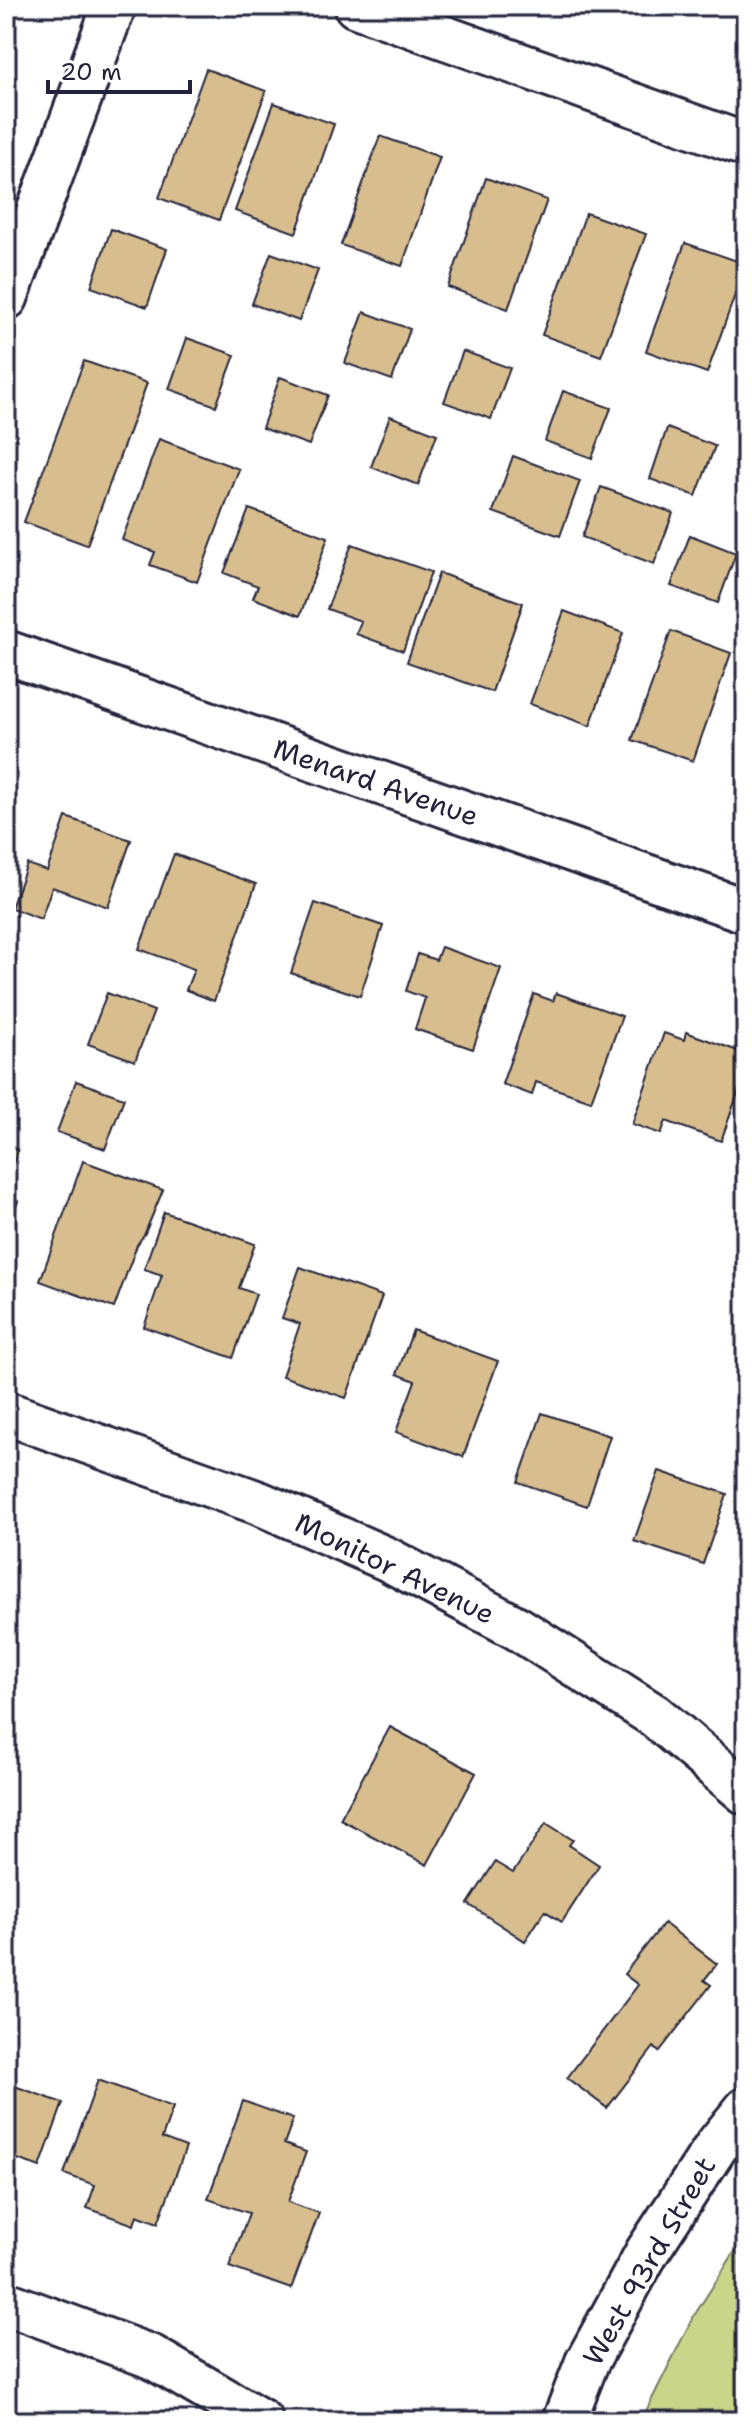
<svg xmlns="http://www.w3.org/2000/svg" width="752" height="2427" font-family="'Shantell Sans',sans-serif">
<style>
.green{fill:#c9d589;stroke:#767c62;stroke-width:2}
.building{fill:#d8be8e;stroke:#22223b;stroke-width:2}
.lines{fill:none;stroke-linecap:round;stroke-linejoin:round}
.street-casing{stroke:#22223b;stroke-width:48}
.street{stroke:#fff;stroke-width:42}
.labels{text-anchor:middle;stroke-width:7;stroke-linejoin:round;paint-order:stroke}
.street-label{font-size:28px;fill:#22223b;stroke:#fff}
</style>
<rect width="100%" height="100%" fill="#fff"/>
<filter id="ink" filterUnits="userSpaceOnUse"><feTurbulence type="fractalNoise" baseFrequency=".0125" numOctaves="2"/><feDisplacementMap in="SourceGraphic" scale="16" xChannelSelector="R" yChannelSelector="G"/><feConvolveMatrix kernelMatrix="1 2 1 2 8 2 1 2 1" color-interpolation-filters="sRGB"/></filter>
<g filter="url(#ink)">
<!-- green -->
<path class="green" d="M 746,2234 L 746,2421 L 641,2421 L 692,2319 Z"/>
<!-- building -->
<g class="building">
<path d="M 721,6 L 746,6 L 746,15 Z"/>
<path d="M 6,18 L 16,22 L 6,51 Z"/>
<path d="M 206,69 L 266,91 L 219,220 L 159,198 Z"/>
<path d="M 274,103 L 334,124 L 296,233 L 235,211 Z"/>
<path d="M 380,136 L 440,157 L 402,266 L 341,245 Z"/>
<path d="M 486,178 L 547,200 L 508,309 L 448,287 Z"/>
<path d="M 586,213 L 646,234 L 601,356 L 542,335 Z"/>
<path d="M 111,229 L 167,249 L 147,307 L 91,287 Z"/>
<path d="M 685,243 L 746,264 L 707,373 L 646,351 Z"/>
<path d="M 271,253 L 318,270 L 299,321 L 252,304 Z"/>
<path d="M 364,312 L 410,329 L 392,380 L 345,363 Z"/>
<path d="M 187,338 L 235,355 L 216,406 L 169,389 Z"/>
<path d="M 463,351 L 510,368 L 491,419 L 444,402 Z"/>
<path d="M 84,361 L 147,383 L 87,545 L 24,522 Z"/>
<path d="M 280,377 L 328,395 L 309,445 L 262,428 Z"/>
<path d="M 563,391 L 611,408 L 592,458 L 545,441 Z"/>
<path d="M 390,416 L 437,434 L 418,485 L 371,467 Z"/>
<path d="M 667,428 L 715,446 L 696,496 L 650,479 Z"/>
<path d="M 159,439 L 239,469 L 197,582 L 150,565 L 155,552 L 122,540 Z"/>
<path d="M 513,456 L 580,481 L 560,536 L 493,512 Z"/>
<path d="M 601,487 L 673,513 L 654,564 L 582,537 Z"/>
<path d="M 249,509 L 328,537 L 300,616 L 253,598 L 258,586 L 224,573 Z"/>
<path d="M 690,535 L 736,553 L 718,603 L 671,586 Z"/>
<path d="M 352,544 L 431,572 L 403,651 L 356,634 L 361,621 L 327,609 Z"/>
<path d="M 439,573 L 523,603 L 492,692 L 407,662 Z"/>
<path d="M 564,611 L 623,633 L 590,726 L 530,704 Z"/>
<path d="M 671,631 L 731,653 L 693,761 L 632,740 Z"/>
<path d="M 66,817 L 131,840 L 108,907 L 52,887 L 41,919 L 11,908 L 27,864 L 47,871 Z"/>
<path d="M 174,854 L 256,884 L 214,1001 L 186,990 L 194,969 L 139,949 Z"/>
<path d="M 315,903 L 383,926 L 360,996 L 291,973 Z"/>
<path d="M 441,947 L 501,968 L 473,1049 L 415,1029 L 425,998 L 406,991 L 418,954 L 436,960 Z"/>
<path d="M 107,993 L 154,1011 L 135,1061 L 88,1044 Z"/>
<path d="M 556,993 L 622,1016 L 591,1101 L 536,1082 L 532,1095 L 502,1084 L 534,994 L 553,1001 Z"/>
<path d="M 686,1032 L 746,1054 L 746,1070 L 721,1141 L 666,1121 L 661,1134 L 632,1124 L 664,1033 L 684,1040 Z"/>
<path d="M 76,1081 L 124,1098 L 105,1149 L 57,1132 Z"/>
<path d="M 6,1146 L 18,1150 L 6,1184 Z"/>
<path d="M 83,1161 L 163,1190 L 145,1233 L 137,1245 L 114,1308 L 40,1281 Z"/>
<path d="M 6,1196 L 18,1201 L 6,1235 Z"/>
<path d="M 164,1212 L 255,1244 L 239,1288 L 256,1294 L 233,1358 L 144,1327 L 162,1275 L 144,1269 Z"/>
<path d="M 300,1267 L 382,1296 L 346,1398 L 282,1376 L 300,1324 L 282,1318 Z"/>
<path d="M 413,1330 L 498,1361 L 463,1457 L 396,1432 L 415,1381 L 397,1374 Z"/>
<path d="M 542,1413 L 610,1436 L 587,1506 L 518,1482 Z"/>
<path d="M 659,1471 L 727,1494 L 703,1564 L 634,1541 Z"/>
<path d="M 390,1727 L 476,1773 L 427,1865 L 340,1819 Z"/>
<path d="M 546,1823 L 573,1840 L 569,1845 L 599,1865 L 562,1922 L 545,1911 L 525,1941 L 468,1904 L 495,1862 L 513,1873 Z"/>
<path d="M 664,1923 L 717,1964 L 704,1980 L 711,1985 L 659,2052 L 654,2047 L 607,2108 L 567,2078 L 638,1985 L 624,1974 Z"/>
<path d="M 98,2080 L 173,2107 L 162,2138 L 186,2147 L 158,2223 L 137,2215 L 134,2225 L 87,2208 L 95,2185 L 64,2174 Z"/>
<path d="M 6,2083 L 63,2103 L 40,2167 L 6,2155 Z"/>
<path d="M 243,2101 L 293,2119 L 284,2144 L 306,2152 L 288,2202 L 319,2213 L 291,2289 L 229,2267 L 249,2213 L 208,2199 Z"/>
</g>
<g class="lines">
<!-- street casing -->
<g class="street-casing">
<g id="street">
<path d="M 356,6 L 746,145"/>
<path d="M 6,298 L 114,6"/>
<path d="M 6,652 L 746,911"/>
<path d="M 6,1413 L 259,1503 L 387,1559 L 517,1628 L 655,1716 L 746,1793"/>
<path d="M 6,2303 L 152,2357 L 261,2421"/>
<path d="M 564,2421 L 587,2362 L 647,2252 L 717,2145 L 746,2109"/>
</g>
</g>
<!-- street -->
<use href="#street" class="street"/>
</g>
</g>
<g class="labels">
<!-- street labels -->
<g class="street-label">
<text transform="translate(376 782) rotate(19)" y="10">Menard Avenue</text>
<text transform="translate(395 1568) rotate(26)" y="10">Monitor Avenue</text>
<text transform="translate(649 2261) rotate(-60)" y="10">West 93rd Street</text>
</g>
</g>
<!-- margin -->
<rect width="752" height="2427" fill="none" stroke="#fff" stroke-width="32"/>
<rect x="16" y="16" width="720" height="2395" fill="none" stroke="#22223b" stroke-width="3" filter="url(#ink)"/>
<!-- scale -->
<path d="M48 80v12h142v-12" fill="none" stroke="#22223b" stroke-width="4"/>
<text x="60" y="80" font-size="24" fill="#22223b" stroke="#ffffff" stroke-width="6" paint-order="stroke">20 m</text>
</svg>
